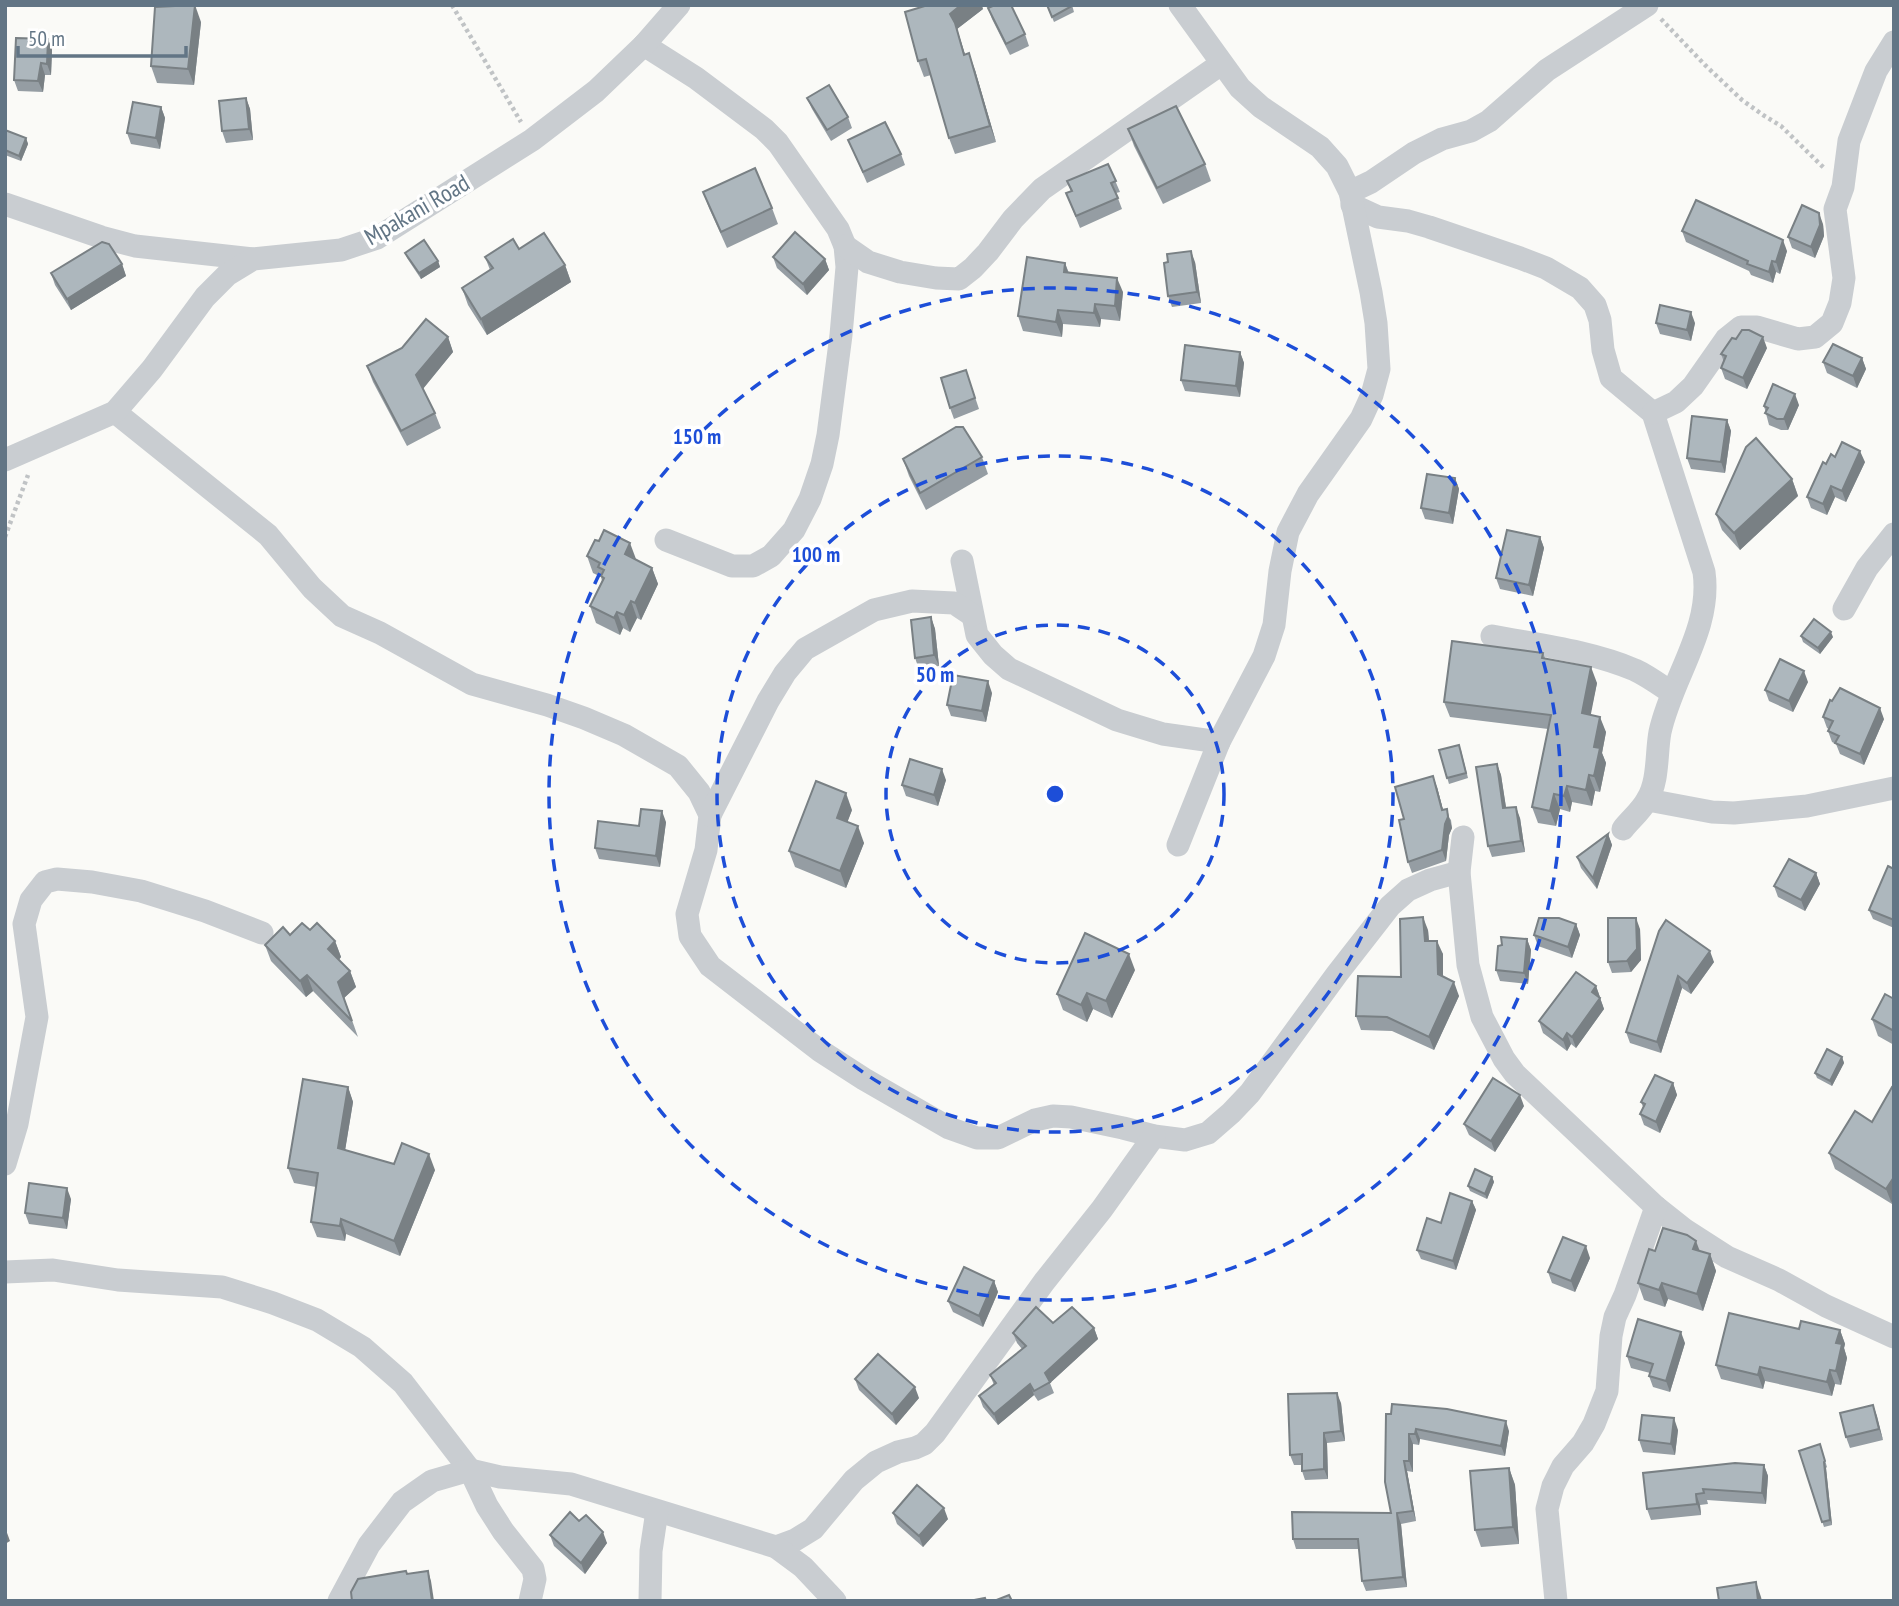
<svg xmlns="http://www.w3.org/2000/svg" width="1899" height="1606" font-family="'PT Sans Narrow',sans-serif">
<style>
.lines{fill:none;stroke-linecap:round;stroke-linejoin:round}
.path{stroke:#c0c3c5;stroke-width:4.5;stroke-dasharray:3.5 3.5;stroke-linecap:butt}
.minor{stroke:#c9cdd1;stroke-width:23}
.wall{fill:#959da3}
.shaded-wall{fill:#798084}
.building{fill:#adb7bd;stroke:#798084;stroke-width:2}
.ring{fill:none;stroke:#1d4ed8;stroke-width:3.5;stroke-dasharray:12 9}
.labels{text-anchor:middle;stroke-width:7;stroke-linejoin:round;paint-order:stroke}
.street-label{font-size:24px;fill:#627585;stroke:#fff}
.centre{fill:#1d4ed8;stroke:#fff;stroke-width:3.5}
.ring-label{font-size:21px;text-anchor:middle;font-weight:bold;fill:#1d4ed8;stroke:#fff;stroke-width:7;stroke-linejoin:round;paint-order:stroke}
</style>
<rect width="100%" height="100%" fill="#fafaf7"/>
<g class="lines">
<!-- path -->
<g class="path">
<path d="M 452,5 L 521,122"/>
<path d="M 1661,19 L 1705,65 L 1742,100 L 1763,115 L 1781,126 L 1824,168"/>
<path d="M 5,537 L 28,475"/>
</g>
<!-- minor -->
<g class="minor">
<path d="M 644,45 L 696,78 L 764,129 L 778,143 L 838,229 L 845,246 L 847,267 L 841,335 L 828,435 L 822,464 L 810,499 L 794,530 L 771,556 L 753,566 L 732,566 L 666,540"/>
<path d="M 1350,192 L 1371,182 L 1414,153 L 1442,139 L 1471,131 L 1489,121 L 1547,70 L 1647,5"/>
<path d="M 5,204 L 101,237 L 135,246 L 253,259"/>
<path d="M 1352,205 L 1378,217 L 1408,221 L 1429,227 L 1520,258 L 1546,268 L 1580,288 L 1595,305 L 1600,320 L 1603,350 L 1611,378 L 1653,413 L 1704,572 C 1712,629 1672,677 1660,732 C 1656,753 1659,781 1647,800 C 1641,811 1630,820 1623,829"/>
<path d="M 845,246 L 868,262 L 900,272 L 936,278 L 959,279 L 973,268 L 988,252 L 1013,219 L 1042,189 L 1221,64"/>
<path d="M 115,412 L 268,535 L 312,588 L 342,616 L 380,633 L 472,684 L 547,705 L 584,718 L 624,735 L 678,766 L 699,792 L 710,815 L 706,850 L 687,914 L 690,936 L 710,966 L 819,1050 L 864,1079 L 949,1128 L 977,1138 L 998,1138 L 1035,1120 L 1053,1116 L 1071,1117 L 1123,1128 L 1154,1136 L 1185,1140 L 1208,1133 L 1231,1113 L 1250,1093 L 1337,974 L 1390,906 L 1408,890 L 1430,880 L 1459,872"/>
<path d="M 1653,413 L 1676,402 L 1693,386 L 1726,339 L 1741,327 L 1757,327 L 1798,339 L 1815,337 L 1832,323 L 1840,303 L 1844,278 L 1835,209 L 1843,187 L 1849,141 L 1876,71 L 1894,42"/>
<path d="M 5,460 L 115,412 L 152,369 L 205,297 L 227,275 L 253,259 L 341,250 L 377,238 L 532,140 L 596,91 L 644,45 L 679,5"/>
<path d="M 962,561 L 977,635 L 993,655 L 1009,669 L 1117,720 L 1163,734 L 1219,742"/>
<path d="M 1844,609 L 1867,568 L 1894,534"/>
<path d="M 1492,636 C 1539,645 1590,651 1635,670 C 1648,676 1660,685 1672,693"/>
<path d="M 1648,800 L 1712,812 L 1734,813 L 1807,806 L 1894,788"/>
<path d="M 710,815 L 768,701 L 785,673 L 805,649 L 874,610 L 912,601 L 954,603 L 972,615"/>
<path d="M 1463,837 L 1459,872 L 1468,965 L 1482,1017 L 1504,1059 L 1515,1074 L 1656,1207 L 1685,1230 L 1727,1257 L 1779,1280 L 1826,1306 L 1894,1337"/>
<path d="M 1178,845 L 1219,742 L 1264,656 L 1274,625 L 1280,571 L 1288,532 L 1308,494 L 1361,419 L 1372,395 L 1379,369 L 1376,323 L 1371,292 L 1350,192 L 1337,166 L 1320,147 L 1261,107 L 1240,88 L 1180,5"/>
<path d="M 5,1164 L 17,1124 L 37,1017 L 24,924 L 31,900 L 45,882 L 57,879 L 92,882 L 141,891 L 205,911 L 262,933"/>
<path d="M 5,1272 L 53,1270 L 118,1280 L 222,1287 L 273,1303 L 317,1320 L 362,1347 L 403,1383 L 470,1470 L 487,1506 L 503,1531 L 533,1569 L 535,1579 L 530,1601"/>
<path d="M 776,1547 L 795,1540 L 813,1529 L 854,1480 L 876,1462 L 898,1452 L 915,1448 L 924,1444 L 935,1433 L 1044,1282 L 1102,1209 L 1154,1136"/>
<path d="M 339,1601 L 369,1545 L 402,1502 L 432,1481 L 470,1470 L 500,1477 L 571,1484 L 776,1547 L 803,1567 L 835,1601"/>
<path d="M 650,1601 L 651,1551 L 657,1511"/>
<path d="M 1556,1601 L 1547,1509 L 1553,1486 L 1563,1466 L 1583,1443 L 1594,1424 L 1607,1391 L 1611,1336 L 1615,1317 L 1625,1295 L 1656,1207"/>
</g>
</g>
<!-- wall -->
<g class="wall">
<path d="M 1047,5 L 1072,5 L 1074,12 L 1054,22 Z"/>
<path d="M 988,8 L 1025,34 L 1029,46 L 1010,55 L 992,19 Z"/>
<path d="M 983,9 L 957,29 L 965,54 L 975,70 L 996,142 L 955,154 L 949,138 L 931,75 L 924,77 L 918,61 L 905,12 Z"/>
<path d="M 201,22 L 194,85 L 157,83 L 151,66 Z"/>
<path d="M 48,39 L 52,50 L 51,75 L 45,75 L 43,92 L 18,91 L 14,80 Z"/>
<path d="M 246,98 L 250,109 L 253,140 L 226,143 L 222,131 Z"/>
<path d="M 807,98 L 848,117 L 852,128 L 831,141 L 812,109 Z"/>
<path d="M 161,107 L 165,118 L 160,149 L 131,144 L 127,133 Z"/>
<path d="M 1128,129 L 1205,164 L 1211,181 L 1163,204 L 1134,146 Z"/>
<path d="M 5,130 L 26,138 L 28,144 L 21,161 L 5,155 Z"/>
<path d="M 848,140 L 901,154 L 905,165 L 867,183 Z"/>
<path d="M 1108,164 L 1120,192 L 1116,193 L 1122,209 L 1080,228 L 1066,193 L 1071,191 L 1067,181 Z"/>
<path d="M 703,192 L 772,208 L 778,224 L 727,248 L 709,208 Z"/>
<path d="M 1823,224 L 1824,236 L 1815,258 L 1792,248 L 1788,237 Z"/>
<path d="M 1682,231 L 1787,251 L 1780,274 L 1776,272 L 1773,283 L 1751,275 L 1749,271 L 1686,242 Z"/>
<path d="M 519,249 L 565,265 L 571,282 L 487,335 L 468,305 L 462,288 L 490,270 L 485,257 Z"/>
<path d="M 405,253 L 438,261 L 440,267 L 421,279 L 407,258 Z"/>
<path d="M 773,257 L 825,259 L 829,270 L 807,295 L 777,268 Z"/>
<path d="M 1168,262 L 1195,262 L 1201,303 L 1172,307 L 1168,296 Z"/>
<path d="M 1065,263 L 1069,273 L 1123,292 L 1120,321 L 1101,319 L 1100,327 L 1063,324 L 1062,337 L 1023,331 L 1018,316 Z"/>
<path d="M 122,264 L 126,276 L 71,310 L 55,285 L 51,273 Z"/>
<path d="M 1656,323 L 1695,323 L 1691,341 L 1660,334 Z"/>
<path d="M 448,337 L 453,352 L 423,389 L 435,413 L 441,428 L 407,446 L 373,382 L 367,366 Z"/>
<path d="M 1767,348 L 1747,389 L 1725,379 L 1721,368 L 1724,362 L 1721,354 Z"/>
<path d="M 1240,352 L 1244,363 L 1240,397 L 1185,391 L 1181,380 Z"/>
<path d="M 1862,358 L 1866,369 L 1857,388 L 1827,373 L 1823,362 Z"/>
<path d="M 966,370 L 979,409 L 954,419 L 950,408 Z"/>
<path d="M 1799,405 L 1788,430 L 1781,430 L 1769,425 L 1764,406 Z"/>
<path d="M 1727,420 L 1731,431 L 1725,473 L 1691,469 L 1687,458 Z"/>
<path d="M 982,457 L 988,474 L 926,510 L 909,476 L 903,459 Z"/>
<path d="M 1835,457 L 1865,462 L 1846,502 L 1835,497 L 1827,515 L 1811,508 L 1807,497 L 1826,464 Z"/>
<path d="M 1455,478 L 1459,489 L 1453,524 L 1425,519 L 1421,508 Z"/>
<path d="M 1792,479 L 1798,496 L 1740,550 L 1722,530 L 1716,514 Z"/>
<path d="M 1540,537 L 1544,548 L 1533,596 L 1500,589 L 1496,578 Z"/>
<path d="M 587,556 L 636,560 L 652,568 L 658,584 L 641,620 L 637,618 L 630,632 L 623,628 L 620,635 L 596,623 L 590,606 L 602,581 L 601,577 L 593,573 Z"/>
<path d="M 931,617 L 935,629 L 939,666 L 919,669 L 915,658 Z"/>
<path d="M 1801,636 L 1833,637 L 1820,654 L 1803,642 Z"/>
<path d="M 1543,653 L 1545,658 L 1597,683 L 1590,715 L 1606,732 L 1602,753 L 1606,763 L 1600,792 L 1595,791 L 1592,806 L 1572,802 L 1570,812 L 1560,809 L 1556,826 L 1538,823 L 1532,807 L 1548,729 L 1450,717 L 1444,702 Z"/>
<path d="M 1808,682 L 1793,712 L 1769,701 L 1765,690 Z"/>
<path d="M 992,693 L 986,722 L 951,716 L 947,705 Z"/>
<path d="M 1823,717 L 1884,719 L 1864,765 L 1840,754 L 1836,744 L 1832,742 L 1828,731 L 1829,729 L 1827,728 Z"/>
<path d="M 1439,750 L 1461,750 L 1468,778 L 1449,784 Z"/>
<path d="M 1497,764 L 1501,775 L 1506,808 L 1520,818 L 1525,852 L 1492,857 L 1488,846 Z"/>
<path d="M 946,780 L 938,806 L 906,796 L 902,785 Z"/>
<path d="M 1437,787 L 1443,810 L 1451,820 L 1452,828 L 1449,835 L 1446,861 L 1412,873 L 1408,862 L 1404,819 Z"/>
<path d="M 852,810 L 847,822 L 864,843 L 846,888 L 795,867 L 789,851 Z"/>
<path d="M 666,822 L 660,867 L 599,859 L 595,848 L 639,826 Z"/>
<path d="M 1608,834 L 1612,845 L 1597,889 L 1581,868 L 1577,857 Z"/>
<path d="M 1894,869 L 1894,928 L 1873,919 L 1869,910 Z"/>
<path d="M 1816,873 L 1820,884 L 1805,911 L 1778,897 L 1774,886 Z"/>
<path d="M 1576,924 L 1580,935 L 1572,958 L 1538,946 L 1534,935 Z"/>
<path d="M 1640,929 L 1641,960 L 1631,972 L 1612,973 L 1608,962 Z"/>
<path d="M 310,930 L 335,941 L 341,957 L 339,960 L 350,971 L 356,987 L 344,998 L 358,1037 L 313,991 L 306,997 L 271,961 L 265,945 L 290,935 Z"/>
<path d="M 1428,930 L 1429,941 L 1443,954 L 1443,976 L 1459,996 L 1434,1050 L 1392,1031 L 1361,1030 L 1356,1016 L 1401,977 Z"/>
<path d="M 1659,931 L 1714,962 L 1691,994 L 1682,988 L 1661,1053 L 1630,1043 L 1626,1032 Z"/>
<path d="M 1527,939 L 1531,950 L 1528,984 L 1500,981 L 1496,970 L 1502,945 Z"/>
<path d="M 1135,970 L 1112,1018 L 1093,1009 L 1087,1022 L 1063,1010 L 1057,994 Z"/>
<path d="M 1596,986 L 1604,1009 L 1576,1048 L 1571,1044 L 1567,1051 L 1543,1033 L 1539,1021 Z"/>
<path d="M 1894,999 L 1894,1045 L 1878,1036 L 1872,1019 Z"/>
<path d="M 1842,1057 L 1844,1063 L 1832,1086 L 1817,1078 L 1815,1073 Z"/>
<path d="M 1673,1083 L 1677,1095 L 1660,1133 L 1644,1125 L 1640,1114 L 1643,1107 L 1641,1102 Z"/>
<path d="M 348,1087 L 353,1102 L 345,1150 L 394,1164 L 435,1170 L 400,1256 L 346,1234 L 345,1241 L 317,1237 L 311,1222 L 316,1187 L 294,1183 L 288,1168 Z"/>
<path d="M 1524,1106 L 1495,1152 L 1469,1135 L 1464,1124 Z"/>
<path d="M 1872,1122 L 1892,1204 L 1835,1169 L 1829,1153 Z"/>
<path d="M 1492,1177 L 1494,1182 L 1487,1199 L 1470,1191 L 1468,1186 Z"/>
<path d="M 71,1199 L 67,1229 L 29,1224 L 25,1213 Z"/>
<path d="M 1472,1201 L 1476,1210 L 1456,1270 L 1421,1259 L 1417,1250 Z"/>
<path d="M 1655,1251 L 1699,1251 L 1710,1254 L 1716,1271 L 1703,1311 L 1668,1299 L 1665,1307 L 1644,1300 L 1638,1283 Z"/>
<path d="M 1590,1258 L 1575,1292 L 1552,1283 L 1548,1272 Z"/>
<path d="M 994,1281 L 998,1292 L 983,1327 L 953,1312 L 948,1301 Z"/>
<path d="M 1053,1323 L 1094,1328 L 1098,1339 L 1050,1383 L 1054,1393 L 1038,1401 L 1034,1395 L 998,1425 L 983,1407 L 979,1396 L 994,1385 L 990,1375 L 1022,1349 L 1017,1343 L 1013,1333 Z"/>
<path d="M 1799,1329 L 1840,1330 L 1845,1344 L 1844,1348 L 1847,1358 L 1841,1385 L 1835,1384 L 1832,1396 L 1765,1381 L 1763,1389 L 1721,1379 L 1716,1365 Z"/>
<path d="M 1685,1343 L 1670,1392 L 1653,1387 L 1649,1376 L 1650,1373 L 1631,1368 L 1627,1356 Z"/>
<path d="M 855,1379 L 919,1398 L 896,1425 L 859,1390 Z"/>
<path d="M 1341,1403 L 1345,1441 L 1327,1443 L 1328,1479 L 1305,1480 L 1302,1471 L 1302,1465 L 1294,1465 L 1290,1455 Z"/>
<path d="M 1873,1405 L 1883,1440 L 1850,1448 L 1846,1437 Z"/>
<path d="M 1386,1414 L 1509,1431 L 1505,1456 L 1420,1439 L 1419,1445 L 1413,1444 L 1413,1472 L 1407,1471 L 1416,1521 L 1401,1524 L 1407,1587 L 1366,1591 L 1362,1581 L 1359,1549 L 1296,1549 L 1293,1539 L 1391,1513 Z"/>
<path d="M 1678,1430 L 1675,1455 L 1643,1452 L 1639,1440 Z"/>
<path d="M 1820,1444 L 1827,1467 L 1826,1468 L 1832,1525 L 1824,1527 L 1799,1451 Z"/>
<path d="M 1764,1465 L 1768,1476 L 1766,1504 L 1707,1500 L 1708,1504 L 1700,1505 L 1701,1515 L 1651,1520 L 1647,1509 Z"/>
<path d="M 1509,1468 L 1515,1485 L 1519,1544 L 1481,1547 L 1475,1530 Z"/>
<path d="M 893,1513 L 948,1519 L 923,1547 L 897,1524 Z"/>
<path d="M 579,1521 L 607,1543 L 585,1574 L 554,1546 L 550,1535 Z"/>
</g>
<!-- shaded-wall -->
<g class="shaded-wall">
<path d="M 195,5 L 201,22 L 194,85 L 188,69 Z"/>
<path d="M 961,5 L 982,5 L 983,9 L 957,29 L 970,71 L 950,14 Z"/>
<path d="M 48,39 L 52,50 L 51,75 L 47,64 Z"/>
<path d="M 969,53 L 975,70 L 996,142 L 990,126 Z"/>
<path d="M 41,63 L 45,75 L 43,92 L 38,81 Z"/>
<path d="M 246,98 L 250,109 L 253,140 L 249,129 Z"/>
<path d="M 161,107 L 165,118 L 160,149 L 156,138 Z"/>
<path d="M 26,138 L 28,144 L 21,161 L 19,156 Z"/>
<path d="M 1819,213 L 1823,224 L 1824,236 L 1815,258 L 1811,247 Z"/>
<path d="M 1783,240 L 1787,251 L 1780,274 L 1776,262 Z"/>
<path d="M 1191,251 L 1195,262 L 1201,303 L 1197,292 Z"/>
<path d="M 825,259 L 829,270 L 807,295 L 803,284 Z"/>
<path d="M 438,261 L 440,267 L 421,279 L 419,273 Z"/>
<path d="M 1772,261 L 1776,272 L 1773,283 L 1769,272 Z"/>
<path d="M 1065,263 L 1070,278 L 1064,272 Z"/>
<path d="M 122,264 L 126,276 L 71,310 L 67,299 Z"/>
<path d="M 565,265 L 571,282 L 487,335 L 481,319 Z"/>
<path d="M 1117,278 L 1123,292 L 1120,321 L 1115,306 Z"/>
<path d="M 1095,304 L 1101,319 L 1100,327 L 1094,313 Z"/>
<path d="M 1058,310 L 1063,324 L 1062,337 L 1056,322 Z"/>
<path d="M 1691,312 L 1695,323 L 1691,341 L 1687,330 Z"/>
<path d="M 448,337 L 453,352 L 421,391 L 416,375 Z"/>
<path d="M 1763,337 L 1767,348 L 1747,389 L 1743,378 Z"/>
<path d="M 1240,352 L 1244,363 L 1240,397 L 1236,386 Z"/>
<path d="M 1862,358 L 1866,369 L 1857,388 L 1853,376 Z"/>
<path d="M 1795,394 L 1799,405 L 1788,430 L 1784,419 Z"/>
<path d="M 1727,420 L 1731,431 L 1725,473 L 1721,462 Z"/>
<path d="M 1860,451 L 1865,462 L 1846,502 L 1842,491 Z"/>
<path d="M 1455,478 L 1459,489 L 1453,524 L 1449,513 Z"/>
<path d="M 1792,479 L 1798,496 L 1740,550 L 1734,533 Z"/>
<path d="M 1831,486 L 1835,497 L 1827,515 L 1823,504 Z"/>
<path d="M 1540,537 L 1544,548 L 1533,596 L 1529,585 Z"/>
<path d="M 630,543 L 636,559 L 625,554 Z"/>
<path d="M 652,568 L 658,584 L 641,620 L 635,603 Z"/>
<path d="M 631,601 L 637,618 L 630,632 L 624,615 Z"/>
<path d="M 617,612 L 623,628 L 620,635 L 614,618 Z"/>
<path d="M 931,617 L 935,629 L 939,666 L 934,655 Z"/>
<path d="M 1831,632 L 1833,637 L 1820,654 L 1818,648 Z"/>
<path d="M 1591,667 L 1597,683 L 1588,729 L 1582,713 Z"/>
<path d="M 1804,671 L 1808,682 L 1793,712 L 1789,701 Z"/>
<path d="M 988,681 L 992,693 L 986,722 L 982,711 Z"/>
<path d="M 1880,708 L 1884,719 L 1864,765 L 1860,754 Z"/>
<path d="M 1600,717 L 1606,732 L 1602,753 L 1606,763 L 1600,792 L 1594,776 L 1594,747 Z"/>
<path d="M 1497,764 L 1501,775 L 1508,820 L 1503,808 Z"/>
<path d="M 942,769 L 946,780 L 938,806 L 934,795 Z"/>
<path d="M 1589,775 L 1595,791 L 1592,806 L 1586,790 Z"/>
<path d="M 1433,776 L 1437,787 L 1446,821 L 1442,810 Z"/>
<path d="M 1567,786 L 1572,802 L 1570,812 L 1564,796 Z"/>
<path d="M 846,793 L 852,810 L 843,834 L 837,818 Z"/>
<path d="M 1554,794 L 1560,809 L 1556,826 L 1550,811 Z"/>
<path d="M 1516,807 L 1520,818 L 1525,852 L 1521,841 Z"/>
<path d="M 1447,809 L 1452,828 L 1449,835 L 1446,861 L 1442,850 Z"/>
<path d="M 662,811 L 666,822 L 660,867 L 656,856 Z"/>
<path d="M 858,826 L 864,843 L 846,888 L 840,871 Z"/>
<path d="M 1608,834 L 1612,845 L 1597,889 L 1593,878 Z"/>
<path d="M 1816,873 L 1820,884 L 1805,911 L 1801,900 Z"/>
<path d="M 1423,917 L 1428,930 L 1430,955 L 1425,941 Z"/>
<path d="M 1636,918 L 1640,929 L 1641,960 L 1631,972 L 1627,961 Z"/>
<path d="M 1576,924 L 1580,935 L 1572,958 L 1568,947 Z"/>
<path d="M 1527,939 L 1531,950 L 1528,984 L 1524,973 Z"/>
<path d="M 335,941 L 341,957 L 334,965 L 328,949 Z"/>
<path d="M 1437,941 L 1443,954 L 1443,988 L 1438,974 Z"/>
<path d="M 1710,951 L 1714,962 L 1691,994 L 1687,983 Z"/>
<path d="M 1129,954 L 1135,970 L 1112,1018 L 1106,1001 Z"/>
<path d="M 350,971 L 356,987 L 344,998 L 358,1037 L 338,982 Z"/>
<path d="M 307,975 L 313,991 L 306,997 L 300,981 Z"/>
<path d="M 1678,976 L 1682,988 L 1661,1053 L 1657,1042 Z"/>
<path d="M 1454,982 L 1459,996 L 1434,1050 L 1429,1037 Z"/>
<path d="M 1596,986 L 1600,997 L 1592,992 Z"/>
<path d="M 1087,993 L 1093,1009 L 1087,1022 L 1081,1005 Z"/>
<path d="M 1600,998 L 1604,1009 L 1576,1048 L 1572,1037 Z"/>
<path d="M 1567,1033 L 1571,1044 L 1567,1051 L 1563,1040 Z"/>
<path d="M 1842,1057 L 1844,1063 L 1832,1086 L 1830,1081 Z"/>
<path d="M 1673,1083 L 1677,1095 L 1660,1133 L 1656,1122 Z"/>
<path d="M 348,1087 L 353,1102 L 343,1163 L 338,1148 Z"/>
<path d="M 1520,1095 L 1524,1106 L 1495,1152 L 1491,1141 Z"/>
<path d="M 429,1154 L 435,1170 L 400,1256 L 394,1241 Z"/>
<path d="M 1492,1177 L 1494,1182 L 1487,1199 L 1485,1194 Z"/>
<path d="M 1894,1177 L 1894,1202 L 1892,1204 L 1886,1189 Z"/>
<path d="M 67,1188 L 71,1199 L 67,1229 L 63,1218 Z"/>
<path d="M 1472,1201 L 1476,1210 L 1456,1270 L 1453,1261 Z"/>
<path d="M 341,1219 L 346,1234 L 345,1241 L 340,1226 Z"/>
<path d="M 1696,1241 L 1702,1257 L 1693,1249 Z"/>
<path d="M 1586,1246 L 1590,1258 L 1575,1292 L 1571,1281 Z"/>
<path d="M 1710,1254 L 1716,1271 L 1703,1311 L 1697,1294 Z"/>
<path d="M 994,1281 L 998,1292 L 983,1327 L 979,1316 Z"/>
<path d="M 1662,1283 L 1668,1299 L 1665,1307 L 1659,1290 Z"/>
<path d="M 1094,1328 L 1098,1339 L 1049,1384 L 1045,1373 Z"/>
<path d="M 1840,1330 L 1845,1344 L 1844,1348 L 1847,1358 L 1841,1385 L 1836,1371 L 1836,1343 Z"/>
<path d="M 1681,1332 L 1685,1343 L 1670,1392 L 1666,1381 Z"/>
<path d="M 1760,1367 L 1765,1381 L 1763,1389 L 1758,1375 Z"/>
<path d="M 1830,1370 L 1835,1384 L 1832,1396 L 1827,1382 Z"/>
<path d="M 1030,1384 L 1034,1395 L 998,1425 L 994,1414 Z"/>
<path d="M 915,1387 L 919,1398 L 896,1425 L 892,1414 Z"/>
<path d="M 1337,1393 L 1341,1403 L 1345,1441 L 1341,1431 Z"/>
<path d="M 1873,1405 L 1877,1416 L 1883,1440 L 1879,1429 Z"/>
<path d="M 1674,1418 L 1678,1430 L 1675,1455 L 1671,1444 Z"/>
<path d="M 1506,1421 L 1509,1431 L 1505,1456 L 1501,1446 Z"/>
<path d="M 1416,1429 L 1420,1439 L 1419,1445 L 1415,1434 Z"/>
<path d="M 1324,1433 L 1327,1443 L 1328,1479 L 1324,1469 Z"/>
<path d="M 1409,1434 L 1413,1444 L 1413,1472 L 1409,1461 Z"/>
<path d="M 1404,1461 L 1407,1471 L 1416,1521 L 1413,1511 Z"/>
<path d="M 1824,1462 L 1826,1468 L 1832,1525 L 1830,1520 Z"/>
<path d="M 1764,1465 L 1768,1476 L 1766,1504 L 1762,1493 Z"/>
<path d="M 1509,1468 L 1515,1485 L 1519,1544 L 1513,1527 Z"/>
<path d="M 1696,1494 L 1700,1505 L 1701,1515 L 1697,1504 Z"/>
<path d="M 944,1508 L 948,1519 L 923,1547 L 919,1536 Z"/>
<path d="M 1397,1513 L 1401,1524 L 1407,1587 L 1403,1577 Z"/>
<path d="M 6,1530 L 10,1541 L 5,1544 L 5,1531 Z"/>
<path d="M 603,1532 L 607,1543 L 585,1574 L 581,1563 Z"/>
<path d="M 428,1571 L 431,1581 L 434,1601 L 432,1601 Z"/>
<path d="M 1756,1582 L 1761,1597 L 1762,1601 L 1758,1601 Z"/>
</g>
<!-- building -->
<g class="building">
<path d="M 195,5 L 188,69 L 151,66 L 155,7 Z"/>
<path d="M 928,5 L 961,5 L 950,14 L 955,23 L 964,55 L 969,53 L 990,126 L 949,138 L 926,59 L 918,61 L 905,12 Z"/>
<path d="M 995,5 L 1011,5 L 1025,34 L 1006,44 L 988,8 Z"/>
<path d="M 1047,5 L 1072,5 L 1072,6 L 1052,17 Z"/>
<path d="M 16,38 L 48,39 L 47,64 L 41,63 L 38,81 L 14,80 Z"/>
<path d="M 829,85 L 848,117 L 827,130 L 807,98 Z"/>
<path d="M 246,98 L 249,129 L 222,131 L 219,101 Z"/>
<path d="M 133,102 L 161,107 L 156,138 L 127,133 Z"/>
<path d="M 1176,106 L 1205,164 L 1157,188 L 1128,129 Z"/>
<path d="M 885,122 L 901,154 L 863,172 L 848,140 Z"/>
<path d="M 5,130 L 26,138 L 19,156 L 5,150 Z"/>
<path d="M 1108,164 L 1116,181 L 1111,183 L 1118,198 L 1076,216 L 1066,193 L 1072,191 L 1067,181 Z"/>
<path d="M 755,168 L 772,208 L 721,232 L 703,192 Z"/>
<path d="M 1696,200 L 1783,240 L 1776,262 L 1772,261 L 1769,272 L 1747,264 L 1748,261 L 1682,231 Z"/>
<path d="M 1802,205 L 1819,213 L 1820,225 L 1811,247 L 1788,237 Z"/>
<path d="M 795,232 L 825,259 L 803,284 L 773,257 Z"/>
<path d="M 544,233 L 565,265 L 481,319 L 462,288 L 493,268 L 485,257 L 513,239 L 519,249 Z"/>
<path d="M 424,240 L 438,261 L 419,273 L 405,253 Z"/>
<path d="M 102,242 L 109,244 L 122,264 L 67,299 L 51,273 Z"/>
<path d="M 1191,251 L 1197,292 L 1168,296 L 1164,263 L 1168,262 L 1167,254 Z"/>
<path d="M 1027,257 L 1065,263 L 1064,272 L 1117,278 L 1115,306 L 1095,304 L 1094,313 L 1058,310 L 1056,322 L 1018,316 Z"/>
<path d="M 1660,305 L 1691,312 L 1687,330 L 1656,323 Z"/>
<path d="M 426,319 L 448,337 L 416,375 L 435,413 L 401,431 L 367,366 L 402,348 Z"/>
<path d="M 1742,330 L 1749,330 L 1763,337 L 1743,378 L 1721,368 L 1726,356 L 1721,354 L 1732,338 L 1736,339 Z"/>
<path d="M 1833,344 L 1862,358 L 1853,376 L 1823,362 Z"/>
<path d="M 1185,345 L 1240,352 L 1236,386 L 1181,380 Z"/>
<path d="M 966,370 L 975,398 L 950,408 L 941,378 Z"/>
<path d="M 1773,384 L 1795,394 L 1784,419 L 1777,419 L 1765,413 L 1768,408 L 1764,406 Z"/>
<path d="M 1692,416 L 1727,420 L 1721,462 L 1687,458 Z"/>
<path d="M 956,427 L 963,427 L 982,457 L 920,493 L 903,459 Z"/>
<path d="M 1756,438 L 1792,479 L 1734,533 L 1716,514 L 1746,447 Z"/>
<path d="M 1842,442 L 1860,451 L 1842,491 L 1831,486 L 1823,504 L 1807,497 L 1823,462 L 1826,464 L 1831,454 L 1835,457 Z"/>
<path d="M 1427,474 L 1455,478 L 1449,513 L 1421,508 Z"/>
<path d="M 604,530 L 630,543 L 625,554 L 652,568 L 635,603 L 631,601 L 624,615 L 617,612 L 614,618 L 590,606 L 604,578 L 601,576 L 604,570 L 598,567 L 600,563 L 587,556 L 595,540 L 599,541 Z"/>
<path d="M 1507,530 L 1540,537 L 1529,585 L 1496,578 Z"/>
<path d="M 931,617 L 934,655 L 915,658 L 911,620 Z"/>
<path d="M 1814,619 L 1831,632 L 1818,648 L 1801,636 Z"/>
<path d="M 1452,641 L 1543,653 L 1542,658 L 1591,667 L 1582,713 L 1600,717 L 1594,747 L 1600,748 L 1594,776 L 1589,775 L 1586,790 L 1567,786 L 1564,796 L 1554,794 L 1550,811 L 1532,807 L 1551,715 L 1444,702 Z"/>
<path d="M 1780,659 L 1804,671 L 1789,701 L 1765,690 Z"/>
<path d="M 953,675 L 988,681 L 982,711 L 947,705 Z"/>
<path d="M 1840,688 L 1880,708 L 1860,754 L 1835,743 L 1839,736 L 1828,731 L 1833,721 L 1823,717 L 1830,700 L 1832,701 Z"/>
<path d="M 1459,745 L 1466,773 L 1447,778 L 1439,750 Z"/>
<path d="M 910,759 L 942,769 L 934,795 L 902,785 Z"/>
<path d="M 1497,764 L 1503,808 L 1516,807 L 1521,841 L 1488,846 L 1476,767 Z"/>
<path d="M 1433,776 L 1442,810 L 1447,809 L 1448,817 L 1445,824 L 1442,850 L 1408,862 L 1399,820 L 1404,819 L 1395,787 Z"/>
<path d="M 816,781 L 846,793 L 837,818 L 858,826 L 840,871 L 789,851 Z"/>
<path d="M 641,809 L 662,811 L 656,856 L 595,848 L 598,821 L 639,826 Z"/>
<path d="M 1608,834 L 1593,878 L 1577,857 Z"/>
<path d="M 1789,859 L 1816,873 L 1801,900 L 1774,886 Z"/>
<path d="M 1888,866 L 1894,869 L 1894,920 L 1869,910 Z"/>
<path d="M 1423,917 L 1425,941 L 1437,941 L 1438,974 L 1454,982 L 1429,1037 L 1387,1017 L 1356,1016 L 1358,976 L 1401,977 L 1400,919 Z"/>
<path d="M 1539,918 L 1559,918 L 1576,924 L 1568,947 L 1534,935 Z"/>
<path d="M 1608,918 L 1636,918 L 1637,949 L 1627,961 L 1608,962 Z"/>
<path d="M 1666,920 L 1710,951 L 1687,983 L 1678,976 L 1657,1042 L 1626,1032 L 1659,931 Z"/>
<path d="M 302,923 L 310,930 L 317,923 L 335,941 L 328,949 L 350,971 L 338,982 L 352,1021 L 307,975 L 300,981 L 265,945 L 283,927 L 290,935 Z"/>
<path d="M 1085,933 L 1129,954 L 1106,1001 L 1087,993 L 1081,1005 L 1057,994 Z"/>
<path d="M 1501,937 L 1527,939 L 1524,973 L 1496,970 L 1498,946 L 1502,945 Z"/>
<path d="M 1576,972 L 1596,986 L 1592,992 L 1600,998 L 1572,1037 L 1567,1033 L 1563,1040 L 1539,1021 Z"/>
<path d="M 1885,994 L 1894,999 L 1894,1031 L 1872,1019 Z"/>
<path d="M 1827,1049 L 1842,1057 L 1830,1081 L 1815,1073 Z"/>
<path d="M 1655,1075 L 1673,1083 L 1656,1122 L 1640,1114 L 1645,1104 L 1641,1102 Z"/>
<path d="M 1493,1078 L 1520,1095 L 1491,1141 L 1464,1124 Z"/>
<path d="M 303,1079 L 348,1087 L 338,1148 L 394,1164 L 402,1143 L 429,1154 L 394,1241 L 341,1219 L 340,1226 L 311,1222 L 318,1173 L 288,1168 Z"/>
<path d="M 1892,1087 L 1894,1088 L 1894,1177 L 1886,1189 L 1829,1153 L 1855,1111 L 1872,1122 Z"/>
<path d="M 1475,1169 L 1492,1177 L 1485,1194 L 1468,1186 Z"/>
<path d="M 29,1183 L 67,1188 L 63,1218 L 25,1213 Z"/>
<path d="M 1450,1193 L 1472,1201 L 1453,1261 L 1417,1250 L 1427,1218 L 1441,1223 Z"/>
<path d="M 1663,1228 L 1687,1235 L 1696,1241 L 1693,1249 L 1710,1254 L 1697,1294 L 1662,1283 L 1659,1290 L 1638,1283 L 1649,1249 L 1655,1251 Z"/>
<path d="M 1563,1237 L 1586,1246 L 1571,1281 L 1548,1272 Z"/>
<path d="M 964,1267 L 994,1281 L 979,1316 L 948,1301 Z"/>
<path d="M 1036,1307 L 1053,1323 L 1072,1307 L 1094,1328 L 1045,1373 L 1050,1382 L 1034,1391 L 1030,1384 L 994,1414 L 979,1396 L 996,1383 L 990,1375 L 1026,1346 L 1013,1333 Z"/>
<path d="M 1729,1313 L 1799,1329 L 1801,1321 L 1840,1330 L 1836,1343 L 1842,1344 L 1836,1371 L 1830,1370 L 1827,1382 L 1760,1367 L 1758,1375 L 1716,1365 Z"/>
<path d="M 1638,1319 L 1681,1332 L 1666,1381 L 1649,1376 L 1653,1364 L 1627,1356 Z"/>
<path d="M 878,1354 L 915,1387 L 892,1414 L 855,1379 Z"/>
<path d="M 1337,1393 L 1341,1431 L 1324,1433 L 1324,1469 L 1302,1471 L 1302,1454 L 1290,1455 L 1288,1394 Z"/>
<path d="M 1392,1404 L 1447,1409 L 1506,1421 L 1501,1446 L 1416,1429 L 1415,1434 L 1409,1434 L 1409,1461 L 1404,1461 L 1413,1511 L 1397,1513 L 1403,1577 L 1362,1581 L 1358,1539 L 1293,1539 L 1292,1512 L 1391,1513 L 1385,1482 L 1386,1414 L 1391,1414 Z"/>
<path d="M 1873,1405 L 1879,1429 L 1846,1437 L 1840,1413 Z"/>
<path d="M 1642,1415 L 1674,1418 L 1671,1444 L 1639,1440 Z"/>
<path d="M 1820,1444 L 1825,1461 L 1824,1462 L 1830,1520 L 1822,1522 L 1799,1451 Z"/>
<path d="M 1735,1463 L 1764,1465 L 1762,1493 L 1703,1489 L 1704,1493 L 1696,1494 L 1697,1504 L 1647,1509 L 1643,1473 Z"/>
<path d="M 1509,1468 L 1513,1527 L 1475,1530 L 1470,1471 Z"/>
<path d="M 917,1485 L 944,1508 L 919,1536 L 893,1513 Z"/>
<path d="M 570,1512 L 579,1521 L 586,1515 L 603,1532 L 581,1563 L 550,1535 Z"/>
<path d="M 406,1571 L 407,1574 L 428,1571 L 432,1601 L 352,1601 L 351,1592 L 358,1579 Z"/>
<path d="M 1756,1582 L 1758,1601 L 1719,1601 L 1717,1588 Z"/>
<path d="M 1009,1595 L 1012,1601 L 994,1601 Z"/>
<path d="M 985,1598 L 986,1601 L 969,1601 Z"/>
</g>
<!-- distance rings -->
<g class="ring">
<circle cx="1055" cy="794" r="169"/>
<circle cx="1055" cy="794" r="338"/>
<circle cx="1055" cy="794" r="506"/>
</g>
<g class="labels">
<!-- street labels -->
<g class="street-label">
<text transform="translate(417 210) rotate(-30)" y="8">Mpakani Road</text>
</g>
</g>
<circle cx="1055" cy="794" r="10" class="centre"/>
<g class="ring-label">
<text x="697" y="444">150 m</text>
<text x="816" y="562">100 m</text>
<text x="935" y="682">50 m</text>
</g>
<!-- border -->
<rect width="1899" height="1606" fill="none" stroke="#627585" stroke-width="14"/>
<!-- scale -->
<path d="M18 46v10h168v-10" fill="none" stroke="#627585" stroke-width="3.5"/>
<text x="28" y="46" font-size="21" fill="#627585" stroke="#ffffff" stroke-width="5" paint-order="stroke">50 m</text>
</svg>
